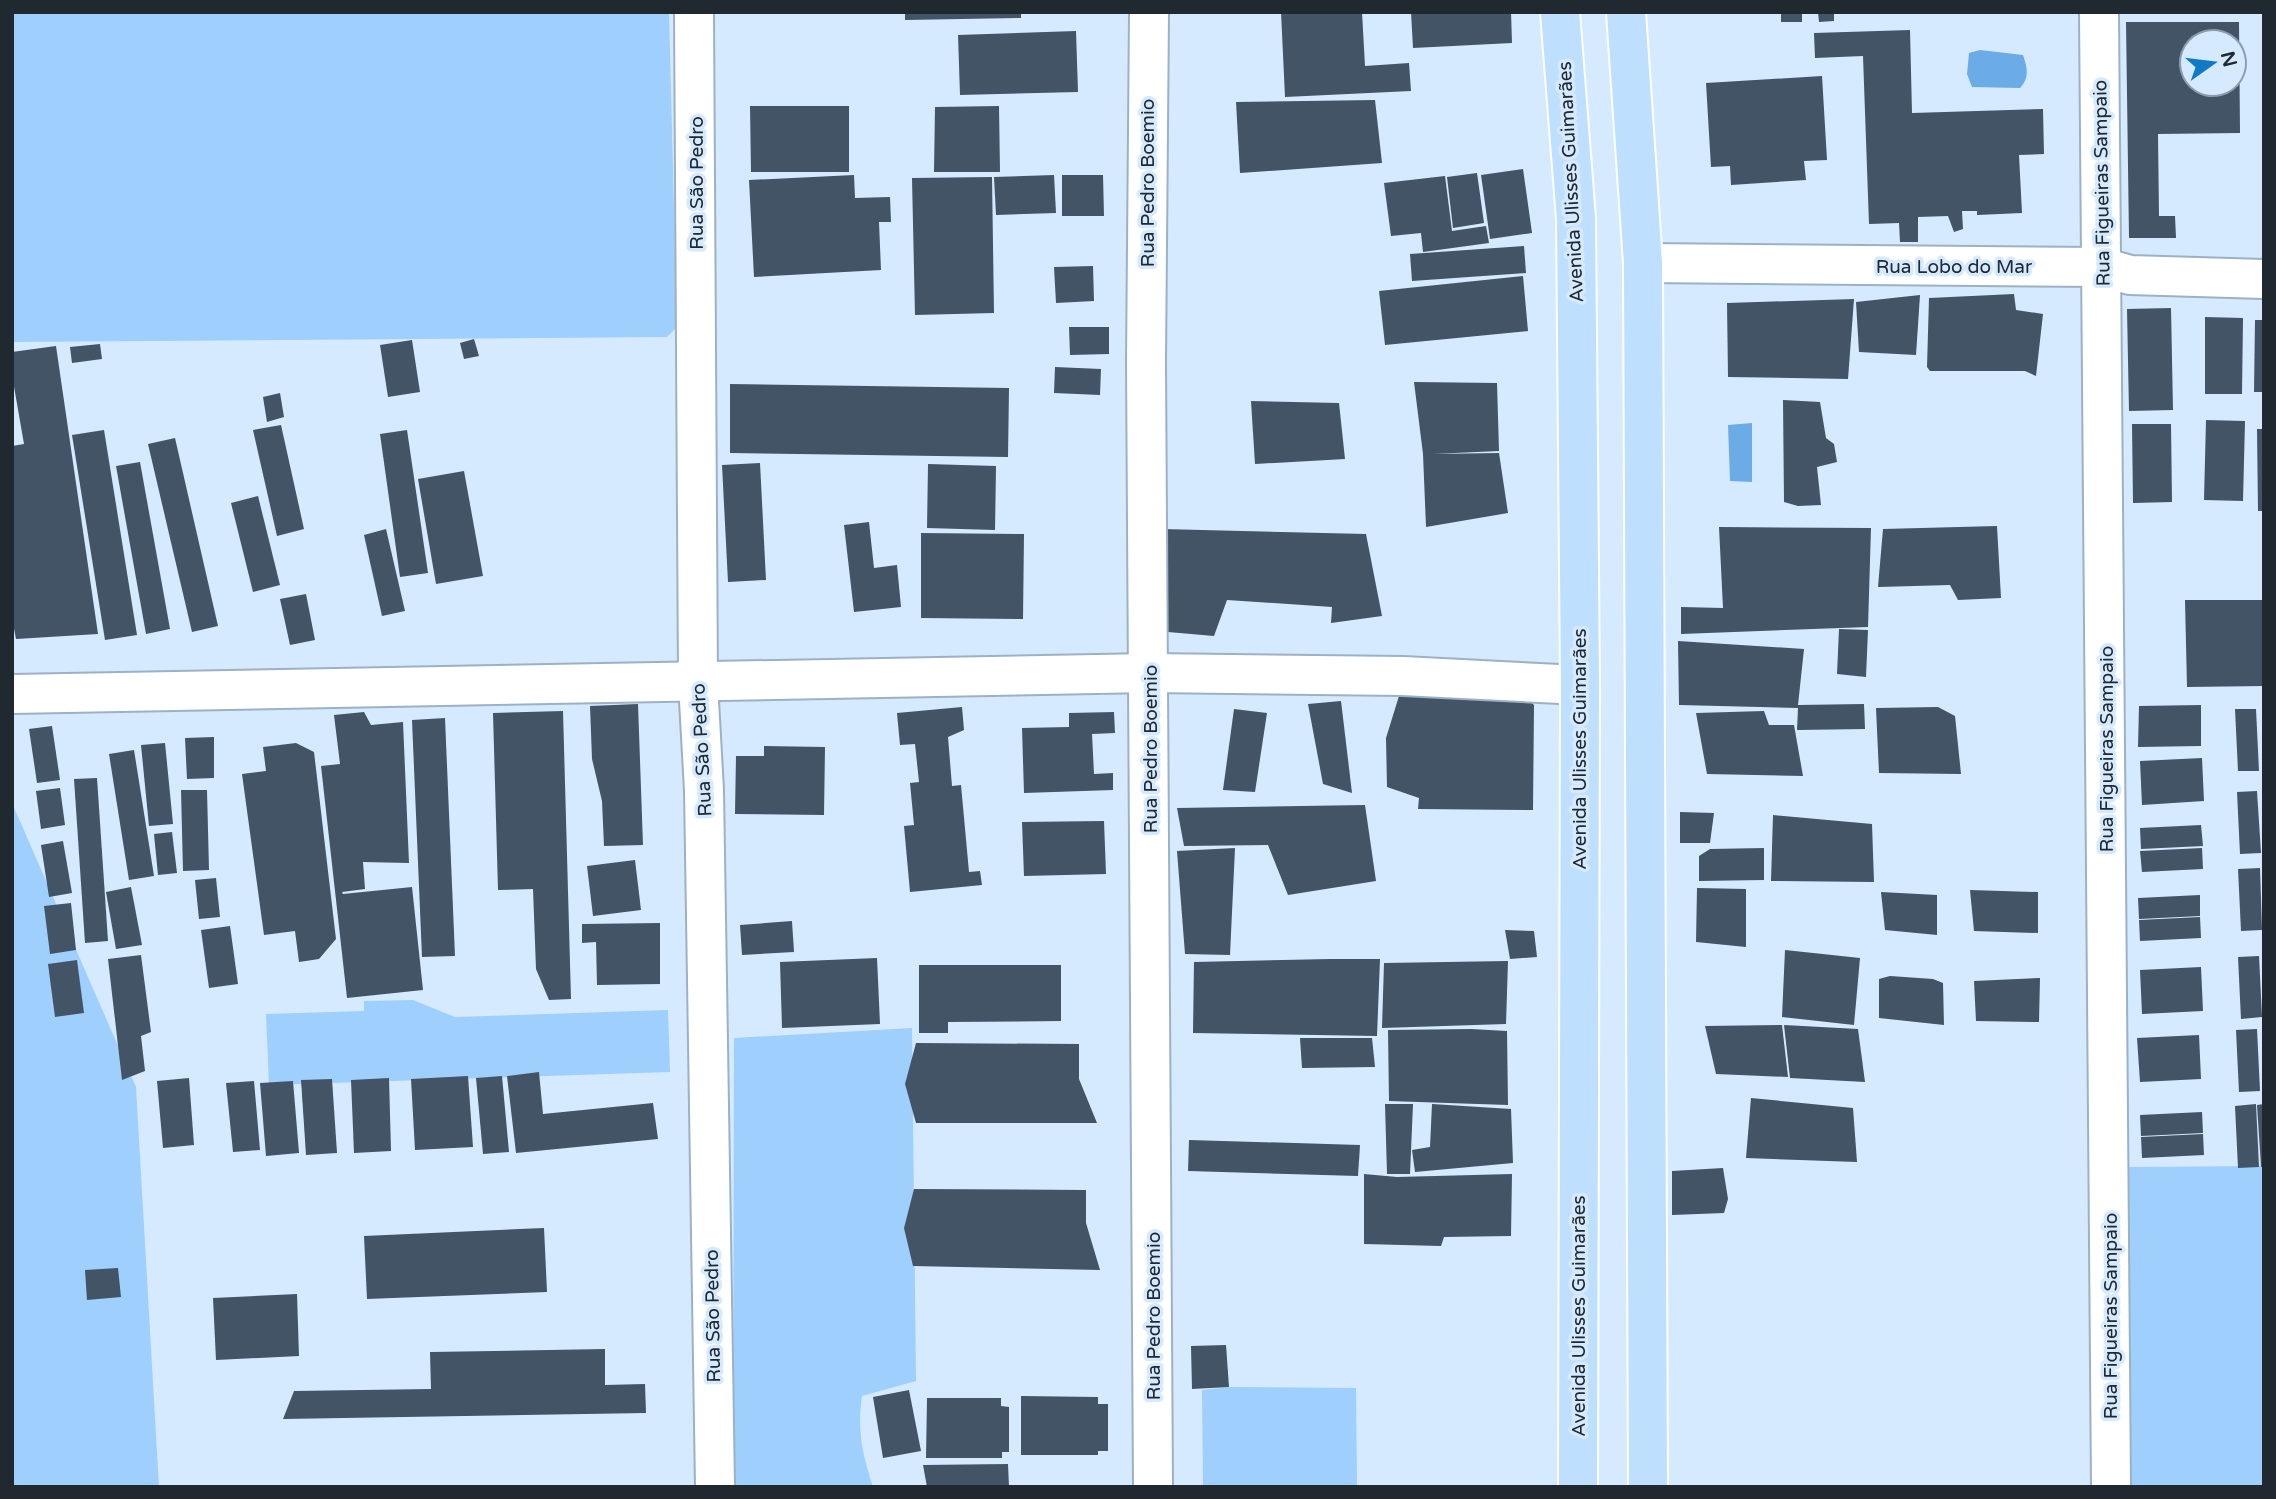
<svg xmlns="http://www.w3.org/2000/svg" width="2276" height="1499" font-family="'Varela Round',sans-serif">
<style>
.green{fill:#9fcffd}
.water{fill:#6bace6}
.building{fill:#425465;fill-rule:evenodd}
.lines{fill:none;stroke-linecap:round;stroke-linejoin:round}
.street-casing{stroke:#9cb1c4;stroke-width:42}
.primary-casing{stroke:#fff;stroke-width:42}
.street{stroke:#fff;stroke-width:38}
.primary{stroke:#bfdffe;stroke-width:38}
.labels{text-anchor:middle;stroke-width:7;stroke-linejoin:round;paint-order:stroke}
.street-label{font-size:19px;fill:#202830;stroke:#d5eaff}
</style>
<rect width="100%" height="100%" fill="#d5eaff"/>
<!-- green -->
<g class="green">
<path d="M 12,12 L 669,12 L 677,327 L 667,337 L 12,342 Z"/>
<path d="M 12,803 L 136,1087 L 159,1487 L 12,1487 Z"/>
<path d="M 413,1000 L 455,1017 L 668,1010 L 670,1072 L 269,1085 L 266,1014 L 364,1011 L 364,1001 Z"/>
<path d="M 912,1028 L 916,1381 L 862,1396 C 857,1432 862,1452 873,1487 L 733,1487 L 734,1038 Z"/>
<path d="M 2264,1166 L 2264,1487 L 2127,1487 L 2129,1167 Z"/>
<path d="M 1229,1387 L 1356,1388 L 1357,1487 L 1203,1487 L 1202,1390 Z"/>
</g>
<!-- water -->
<g class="water">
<path d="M 1980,50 L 2023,55 C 2027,67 2030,77 2020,88 L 1972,87 L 1967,74 L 1969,53 Z"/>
<path d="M 1752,423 L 1752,482 L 1730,481 L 1728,425 Z"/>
</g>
<!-- building -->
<g class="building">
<path d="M 905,12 L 1021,12 L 1021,18 L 905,20 Z"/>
<path d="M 1281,12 L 1362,12 L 1365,66 L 1409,63 L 1411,91 L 1285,97 Z"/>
<path d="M 1411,12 L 1511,12 L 1512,43 L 1413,48 Z"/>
<rect x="1781" y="12" width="21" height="10"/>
<path d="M 1818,12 L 1834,12 L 1834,21 L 1819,22 Z"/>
<path d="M 2126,22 L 2239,22 L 2240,133 L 2158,134 L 2159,216 L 2175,216 L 2176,238 L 2129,238 ZM 2192,42 L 2234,42 L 2234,84 L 2192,84 Z"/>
<path d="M 1910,30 L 1912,113 L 2043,109 L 2044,154 L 2019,155 L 2022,213 L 1977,215 L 1977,211 L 1962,211 L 1963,229 L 1954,232 L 1948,216 L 1918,217 L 1918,242 L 1900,242 L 1899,223 L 1869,224 L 1863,56 L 1815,58 L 1814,33 Z"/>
<path d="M 1076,31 L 1078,92 L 960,95 L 958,35 Z"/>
<path d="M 1822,76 L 1827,160 L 1804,161 L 1806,180 L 1731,185 L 1730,166 L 1711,167 L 1706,83 Z"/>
<path d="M 1375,100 L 1382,163 L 1240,173 L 1236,102 Z"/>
<path d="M 750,106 L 849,106 L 849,172 L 751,172 Z"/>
<path d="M 999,106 L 1000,172 L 934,172 L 935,107 Z"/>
<path d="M 1523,169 L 1532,233 L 1490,239 L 1481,175 Z"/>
<path d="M 1477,173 L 1484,223 L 1453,228 L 1447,177 Z"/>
<path d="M 854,175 L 855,198 L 890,197 L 891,222 L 879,222 L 881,270 L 754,277 L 749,180 Z"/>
<path d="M 1054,175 L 1056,213 L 996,215 L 994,177 Z"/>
<path d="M 1062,175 L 1103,175 L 1104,216 L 1062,216 Z"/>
<path d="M 1445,176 L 1452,231 L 1486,226 L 1489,243 L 1423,252 L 1421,233 L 1391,236 L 1384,183 Z"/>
<path d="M 992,177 L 994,313 L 915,315 L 912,178 Z"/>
<path d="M 1524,246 L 1526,273 L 1412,281 L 1410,254 Z"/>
<path d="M 1093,266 L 1094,301 L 1056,303 L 1054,267 Z"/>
<path d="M 1523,276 L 1528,331 L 1385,345 L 1379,291 Z"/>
<path d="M 2014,294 L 2016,310 L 2043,314 L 2036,376 L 2025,371 L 1930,371 L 1927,367 L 1929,298 Z"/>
<path d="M 1920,295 L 1916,355 L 1859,352 L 1856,302 Z"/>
<path d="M 1854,299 L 1848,379 L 1728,377 L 1727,303 Z"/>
<path d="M 2171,308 L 2173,410 L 2129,411 L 2127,309 Z"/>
<path d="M 2205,317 L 2243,318 L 2242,394 L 2205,394 Z"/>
<path d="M 2255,320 L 2264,320 L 2264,392 L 2254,392 Z"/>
<path d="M 1069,327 L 1109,327 L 1109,354 L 1070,355 Z"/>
<path d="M 474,339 L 479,356 L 464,359 L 460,343 Z"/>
<path d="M 412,340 L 420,392 L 388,397 L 380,345 Z"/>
<path d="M 100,344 L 102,359 L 72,363 L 70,347 Z"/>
<path d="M 56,346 L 98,634 L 16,639 L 12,618 L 12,446 L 24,444 L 12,375 L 12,352 Z"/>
<path d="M 1055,367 L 1101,369 L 1100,395 L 1054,393 Z"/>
<path d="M 1414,382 L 1497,383 L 1499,451 L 1433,454 L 1499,453 L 1508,513 L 1426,527 L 1423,454 Z"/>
<path d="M 730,384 L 1009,388 L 1008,457 L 730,453 Z"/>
<path d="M 280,393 L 284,417 L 267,422 L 263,397 Z"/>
<path d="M 1783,400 L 1820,402 L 1826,438 L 1834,444 L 1837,462 L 1817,467 L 1821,505 L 1798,506 L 1784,502 Z"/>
<path d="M 1251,401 L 1339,403 L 1345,459 L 1255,464 Z"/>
<path d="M 2206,420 L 2245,421 L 2243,501 L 2204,500 Z"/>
<path d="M 2132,424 L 2171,424 L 2172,502 L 2133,503 Z"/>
<path d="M 281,425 L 304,529 L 277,536 L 253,430 Z"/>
<path d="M 2257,429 L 2264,429 L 2264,511 L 2258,511 Z"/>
<path d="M 104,430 L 137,635 L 105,640 L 72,435 Z"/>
<path d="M 407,430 L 428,573 L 400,577 L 380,434 Z"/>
<path d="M 175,438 L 218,626 L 192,632 L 148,444 Z"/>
<path d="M 140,462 L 170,629 L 146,634 L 116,466 Z"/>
<path d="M 760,463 L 766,580 L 728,582 L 722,465 Z"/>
<path d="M 928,464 L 996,466 L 995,530 L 927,528 Z"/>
<path d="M 464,471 L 483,576 L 436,584 L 418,479 Z"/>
<path d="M 258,496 L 280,585 L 253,592 L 231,503 Z"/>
<path d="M 869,522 L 874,568 L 897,565 L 901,607 L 854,612 L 844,525 Z"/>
<path d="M 1997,526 L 2001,598 L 1958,600 L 1950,585 L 1878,587 L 1883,529 Z"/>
<path d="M 1719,527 L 1871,528 L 1868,627 L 1681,634 L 1681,607 L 1723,608 Z"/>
<path d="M 386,529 L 405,611 L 382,616 L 364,535 Z"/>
<path d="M 1162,529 L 1366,534 L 1382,616 L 1331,623 L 1332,607 L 1227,600 L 1214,636 L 1168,632 Z"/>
<path d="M 921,533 L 1024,534 L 1023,619 L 921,618 Z"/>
<path d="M 306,594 L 315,640 L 290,645 L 280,599 Z"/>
<path d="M 2185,600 L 2264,600 L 2264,686 L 2187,687 Z"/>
<path d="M 1839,629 L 1868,630 L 1866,677 L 1837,674 Z"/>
<path d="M 1678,641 L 1804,649 L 1798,705 L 1864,704 L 1865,729 L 1797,730 L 1798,708 L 1679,705 Z"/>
<path d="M 1519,691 L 1534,705 L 1533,810 L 1418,809 L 1419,798 L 1387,787 L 1386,738 L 1399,696 Z"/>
<path d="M 1341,701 L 1352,793 L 1323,784 L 1308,704 Z"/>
<path d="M 638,704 L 643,845 L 604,846 L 602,801 L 592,759 L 590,706 Z"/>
<path d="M 2201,705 L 2201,746 L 2138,747 L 2139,706 Z"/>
<path d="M 962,707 L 964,730 L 948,737 L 952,786 L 961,785 L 969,872 L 980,871 L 982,885 L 910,892 L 904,826 L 914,825 L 910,783 L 919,782 L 915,744 L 900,745 L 897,713 Z"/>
<path d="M 1938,707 L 1955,716 L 1961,774 L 1879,773 L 1876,708 Z"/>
<path d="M 1234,709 L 1267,713 L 1255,792 L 1223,790 Z"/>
<path d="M 2235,709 L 2256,709 L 2259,771 L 2238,771 Z"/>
<path d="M 563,711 L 571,999 L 549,1000 L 536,969 L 533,889 L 498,890 L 493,713 Z"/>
<path d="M 1764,711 L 1769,725 L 1794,725 L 1803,776 L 1707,774 L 1696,713 Z"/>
<path d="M 364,712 L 371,725 L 403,722 L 409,863 L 363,862 L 365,889 L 342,892 L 343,894 L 412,887 L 423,990 L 347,998 L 321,766 L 340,764 L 334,715 Z"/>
<path d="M 1114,712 L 1115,733 L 1092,734 L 1094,774 L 1113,773 L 1113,790 L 1024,793 L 1022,728 L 1069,727 L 1069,713 Z"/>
<path d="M 445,718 L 455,956 L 422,957 L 412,720 Z"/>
<path d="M 52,726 L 60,780 L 37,783 L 29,729 Z"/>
<path d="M 214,737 L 214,778 L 187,779 L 185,738 Z"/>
<path d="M 165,743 L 173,824 L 149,826 L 141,745 Z"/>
<path d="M 296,743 L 314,752 L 336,939 L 319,959 L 299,962 L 295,931 L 264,935 L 242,774 L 266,771 L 263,747 Z"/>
<path d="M 764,746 L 825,747 L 824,815 L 735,814 L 736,756 L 764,756 Z"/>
<path d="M 134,750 L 154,876 L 129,880 L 109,754 Z"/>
<path d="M 2202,758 L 2204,801 L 2142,805 L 2140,761 Z"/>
<path d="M 97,778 L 108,941 L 85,943 L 74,779 Z"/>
<path d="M 60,788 L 65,825 L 41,829 L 36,791 Z"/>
<path d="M 181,790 L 207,790 L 209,870 L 183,871 Z"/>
<path d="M 2257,791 L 2261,853 L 2240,854 L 2237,792 Z"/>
<path d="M 1365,805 L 1376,881 L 1288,895 L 1268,845 L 1184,846 L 1177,808 Z"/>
<path d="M 1680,812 L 1714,813 L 1710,843 L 1680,843 Z"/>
<path d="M 1773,815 L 1872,824 L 1874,882 L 1771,881 Z"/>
<path d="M 1104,821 L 1106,874 L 1024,876 L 1022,822 Z"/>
<path d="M 2201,825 L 2203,846 L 2141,849 L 2140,828 Z"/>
<path d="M 172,832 L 177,873 L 158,875 L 154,834 Z"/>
<path d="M 63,841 L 72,893 L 49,897 L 41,845 Z"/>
<path d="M 1235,848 L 1230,955 L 1185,954 L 1177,851 Z"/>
<path d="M 1764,848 L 1764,880 L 1699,881 L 1699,856 L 1710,849 Z"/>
<path d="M 2202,848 L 2203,869 L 2142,872 L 2140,851 Z"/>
<path d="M 635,860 L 641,910 L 593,916 L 587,866 Z"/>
<path d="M 2260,868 L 2262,930 L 2241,931 L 2238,869 Z"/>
<path d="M 216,878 L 220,917 L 199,919 L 195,880 Z"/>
<path d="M 131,887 L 142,945 L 116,949 L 106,892 Z"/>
<path d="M 1697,888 L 1746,889 L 1746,947 L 1696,942 Z"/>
<path d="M 1970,890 L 2038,892 L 2038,933 L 1974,931 Z"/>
<path d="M 1881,892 L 1937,895 L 1937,935 L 1885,930 Z"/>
<path d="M 2200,895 L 2200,916 L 2139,919 L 2138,898 Z"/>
<path d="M 71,903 L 76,950 L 50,954 L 44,906 Z"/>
<path d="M 2200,917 L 2201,938 L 2140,941 L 2139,920 Z"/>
<path d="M 792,921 L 794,952 L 742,955 L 740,925 Z"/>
<path d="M 660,923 L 660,984 L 597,985 L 596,942 L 582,943 L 582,924 Z"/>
<path d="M 230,926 L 238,984 L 209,988 L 201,930 Z"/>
<path d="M 1505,930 L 1534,931 L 1537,957 L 1510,959 Z"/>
<path d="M 1785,950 L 1860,958 L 1854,1025 L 1782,1017 Z"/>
<path d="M 141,955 L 151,1032 L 141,1036 L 145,1071 L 122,1080 L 108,959 Z"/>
<path d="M 2259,956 L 2262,1017 L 2241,1019 L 2238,957 Z"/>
<path d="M 877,958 L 880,1024 L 782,1028 L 780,962 Z"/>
<path d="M 1330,959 L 1380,959 L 1377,1036 L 1193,1033 L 1194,962 Z"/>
<path d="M 77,960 L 84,1013 L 55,1017 L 48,964 Z"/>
<path d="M 1508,961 L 1506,1024 L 1382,1028 L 1384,963 Z"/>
<path d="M 919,965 L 1061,965 L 1061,1021 L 948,1022 L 948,1033 L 919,1033 Z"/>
<path d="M 2201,967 L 2203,1011 L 2142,1014 L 2140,970 Z"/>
<path d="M 1890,976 L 1933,979 L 1943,983 L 1944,1025 L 1879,1018 L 1879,979 Z"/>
<path d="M 2040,978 L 2039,1022 L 1976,1021 L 1974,981 Z"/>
<path d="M 1782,1025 L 1788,1077 L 1716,1074 L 1705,1026 Z"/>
<path d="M 1784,1025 L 1858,1029 L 1865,1082 L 1790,1078 Z"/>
<path d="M 1471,1029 L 1507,1031 L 1508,1105 L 1389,1101 L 1388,1030 Z"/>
<path d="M 2257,1029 L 2260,1091 L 2239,1092 L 2236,1030 Z"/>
<path d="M 2199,1035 L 2201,1079 L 2140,1082 L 2137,1038 Z"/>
<path d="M 1300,1038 L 1372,1038 L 1375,1067 L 1302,1068 Z"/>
<path d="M 916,1043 L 1079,1044 L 1079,1079 L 1097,1123 L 916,1123 L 905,1084 Z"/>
<path d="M 539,1072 L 543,1114 L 653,1103 L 658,1139 L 516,1153 L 507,1076 Z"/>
<path d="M 468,1076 L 473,1147 L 415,1150 L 411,1079 Z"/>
<path d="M 502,1076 L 509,1152 L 483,1154 L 476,1078 Z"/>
<path d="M 189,1078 L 194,1145 L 163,1148 L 157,1081 Z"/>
<path d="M 389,1078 L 391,1151 L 354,1153 L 351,1080 Z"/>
<path d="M 332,1079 L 337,1153 L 306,1155 L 301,1080 Z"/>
<path d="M 254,1081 L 260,1150 L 233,1152 L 226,1083 Z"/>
<path d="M 293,1081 L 299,1153 L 266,1156 L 260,1083 Z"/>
<path d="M 1751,1098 L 1853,1108 L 1857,1162 L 1746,1158 Z"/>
<path d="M 1385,1104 L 1413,1104 L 1410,1174 L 1387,1174 Z"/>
<path d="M 1432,1104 L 1511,1109 L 1513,1163 L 1415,1172 L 1412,1150 L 1430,1147 Z"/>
<path d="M 2256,1104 L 2259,1167 L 2238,1168 L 2235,1106 Z"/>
<path d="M 2264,1104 L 2264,1167 L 2261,1167 L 2257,1105 Z"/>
<path d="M 2202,1112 L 2203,1133 L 2141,1136 L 2140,1115 Z"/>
<path d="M 2203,1134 L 2204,1155 L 2142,1158 L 2141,1137 Z"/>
<path d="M 1189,1140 L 1360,1145 L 1358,1176 L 1188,1171 Z"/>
<path d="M 1723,1168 L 1728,1199 L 1724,1213 L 1672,1215 L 1672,1171 Z"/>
<path d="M 1364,1174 L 1397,1177 L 1512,1174 L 1511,1236 L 1444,1237 L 1441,1246 L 1364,1244 Z"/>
<path d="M 914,1189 L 1086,1190 L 1086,1223 L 1100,1270 L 913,1266 L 904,1228 Z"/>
<path d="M 544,1228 L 547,1292 L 367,1299 L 364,1236 Z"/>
<path d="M 118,1268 L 121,1297 L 87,1300 L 85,1270 Z"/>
<path d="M 297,1294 L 299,1356 L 216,1360 L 213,1298 Z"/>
<path d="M 1226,1345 L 1229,1387 L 1192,1389 L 1191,1346 Z"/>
<path d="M 605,1349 L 605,1385 L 645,1384 L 646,1413 L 283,1419 L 294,1391 L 431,1389 L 430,1352 Z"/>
<path d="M 909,1390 L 921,1451 L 883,1458 L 873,1397 Z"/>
<path d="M 1021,1396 L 1098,1397 L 1098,1404 L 1108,1404 L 1108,1451 L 1098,1451 L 1098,1455 L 1021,1455 Z"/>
<path d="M 927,1398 L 1001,1398 L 1001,1406 L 1009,1407 L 1009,1452 L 1002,1452 L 1002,1458 L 926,1458 Z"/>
<path d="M 1008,1464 L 1009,1487 L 927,1487 L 923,1465 Z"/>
</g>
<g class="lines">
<!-- street casing -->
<g class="street-casing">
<g id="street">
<path d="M 694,12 L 698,683 L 704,790 L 715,1487"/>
<path d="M 1149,12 L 1146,362 L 1153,1487"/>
<path d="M 2099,12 L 2111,1487"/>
<path d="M 1643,263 L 2102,267 L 2130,275 L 2264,279"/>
<path d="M 12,694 L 1150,673 L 1403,676 L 1580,685"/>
</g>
</g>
<!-- primary casing -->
<g class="primary-casing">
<g id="primary">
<path d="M 1560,12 L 1576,219 L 1580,685 L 1578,1487"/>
<path d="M 1626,12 L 1643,263 L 1648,1487"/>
</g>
</g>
<!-- street -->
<use href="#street" class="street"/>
<!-- primary -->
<use href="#primary" class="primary"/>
</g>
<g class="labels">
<!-- street labels -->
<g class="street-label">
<text transform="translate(1570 182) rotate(-93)" y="7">Avenida Ulisses Guimarães</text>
<text transform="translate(696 183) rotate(-90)" y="7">Rua São Pedro</text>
<text transform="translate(1147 183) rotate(-90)" y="7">Rua Pedro Boemio</text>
<text transform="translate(2101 183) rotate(-91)" y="7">Rua Figueiras Sampaio</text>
<text x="1954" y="273">Rua Lobo do Mar</text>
<text transform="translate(1150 749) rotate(-90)" y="7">Rua Pedro Boemio</text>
<text transform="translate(1579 749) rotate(-90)" y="7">Avenida Ulisses Guimarães</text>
<text transform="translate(2106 749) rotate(-90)" y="7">Rua Figueiras Sampaio</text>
<text transform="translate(701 750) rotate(-93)" y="7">Rua São Pedro</text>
<text transform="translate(712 1316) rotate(-91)" y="7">Rua São Pedro</text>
<text transform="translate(1153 1316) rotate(-90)" y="7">Rua Pedro Boemio</text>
<text transform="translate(1578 1316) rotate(-90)" y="7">Avenida Ulisses Guimarães</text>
<text transform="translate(2110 1316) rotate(-90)" y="7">Rua Figueiras Sampaio</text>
</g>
</g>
<!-- border -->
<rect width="2276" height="1499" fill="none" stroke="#202830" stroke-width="28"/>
<!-- north arrow -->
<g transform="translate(2213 63) rotate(76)"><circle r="33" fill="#d5eaff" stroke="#8d9cac" stroke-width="2"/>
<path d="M0-5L12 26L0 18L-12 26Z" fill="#107ac5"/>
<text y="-10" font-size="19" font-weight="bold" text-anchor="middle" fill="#202830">N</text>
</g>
</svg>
